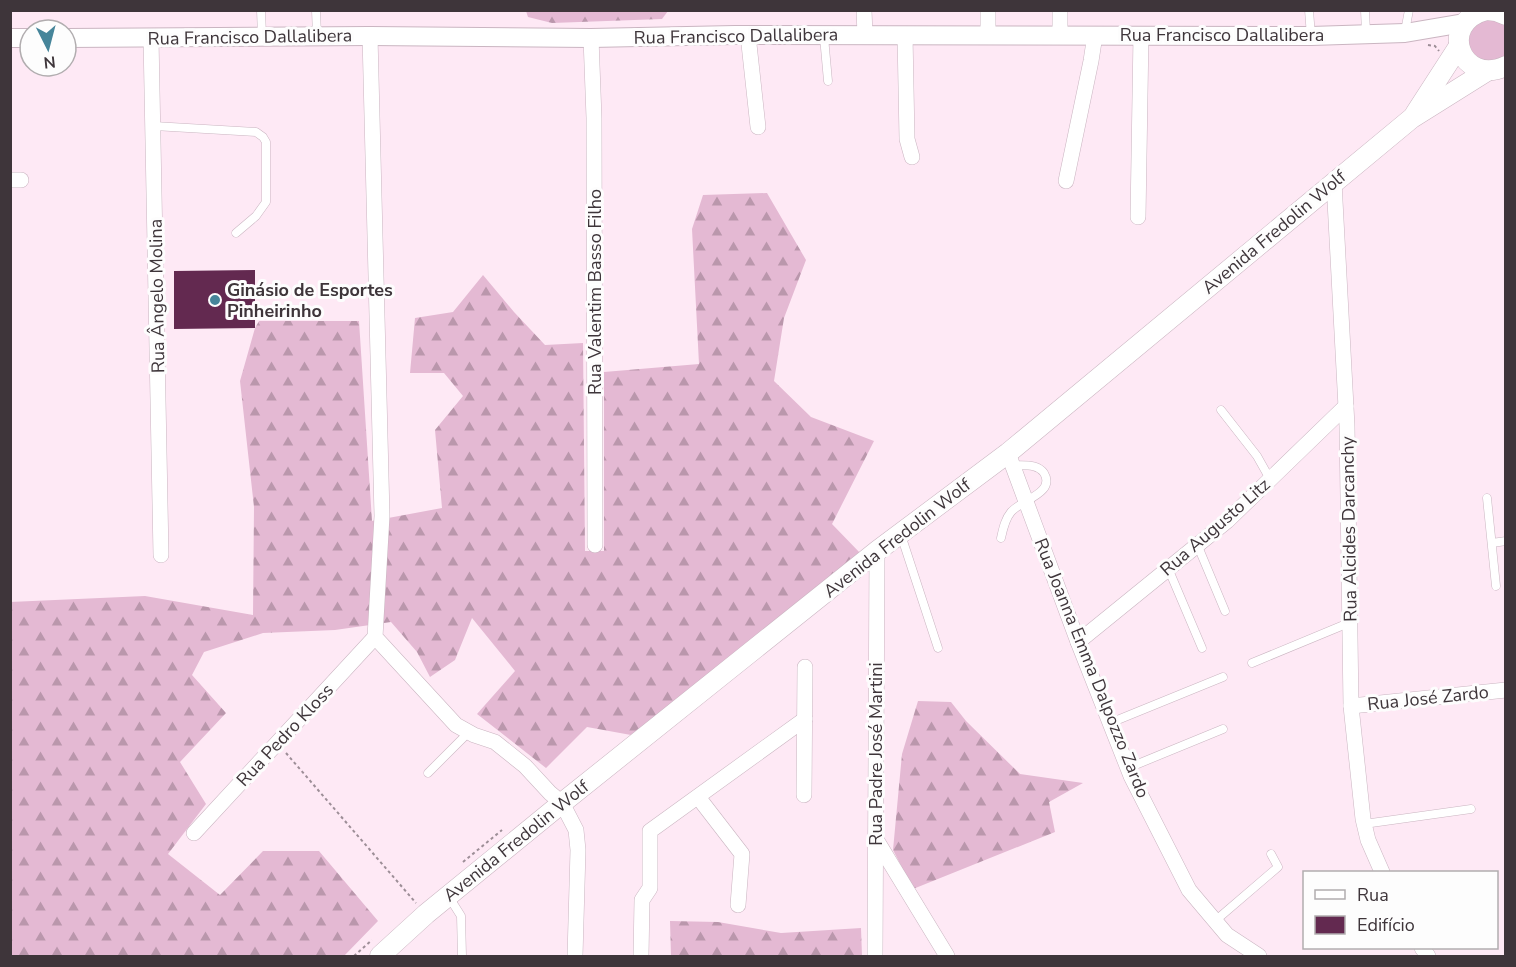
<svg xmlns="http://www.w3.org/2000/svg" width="1516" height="967" font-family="'Nunito Sans',sans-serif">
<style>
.grass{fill:#e4b9d3}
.forest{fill:url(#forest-firs)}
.building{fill:#632950}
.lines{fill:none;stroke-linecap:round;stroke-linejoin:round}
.service-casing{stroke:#cab5c1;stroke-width:9}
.minor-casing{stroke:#cab5c1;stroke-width:16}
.tertiary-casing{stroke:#cab5c1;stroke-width:20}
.secondary-casing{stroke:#cab5c1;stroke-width:21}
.path{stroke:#9d8e97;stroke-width:2;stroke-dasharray:3 3;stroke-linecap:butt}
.service{stroke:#fff;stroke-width:8}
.minor{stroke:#fff;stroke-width:15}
.tertiary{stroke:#fff;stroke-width:18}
.secondary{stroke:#fff;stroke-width:20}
.poi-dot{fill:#46859a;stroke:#fdfdfd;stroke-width:2}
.labels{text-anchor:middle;stroke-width:6;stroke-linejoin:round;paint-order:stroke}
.street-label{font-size:18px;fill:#3e353a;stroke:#fdfdfd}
.poi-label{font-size:18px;font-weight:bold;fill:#3e353a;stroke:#fdfdfd;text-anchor:start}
</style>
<defs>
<pattern id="forest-firs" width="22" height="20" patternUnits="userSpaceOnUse" patternTransform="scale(1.5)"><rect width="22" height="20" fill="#e4b9d3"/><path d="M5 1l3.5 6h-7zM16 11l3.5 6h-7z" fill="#ba97ac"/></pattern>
</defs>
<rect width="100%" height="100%" fill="#fee9f5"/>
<!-- grass -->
<path class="grass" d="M 1483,16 L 1505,21 L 1505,59 L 1493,65 L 1470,56 L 1466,32 Z"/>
<!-- forest -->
<g class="forest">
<path d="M 526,11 L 526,10 L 668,11 L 662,19 L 552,23 L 528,17 Z"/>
<path d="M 767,193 L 806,260 L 784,318 L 774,381 L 811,417 L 874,441 L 832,524 L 862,555 L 631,735 L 587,727 L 546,768 L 477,714 L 515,671 L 472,618 L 455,660 L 430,677 L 417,652 L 391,622 L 335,630 L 263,633 L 204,652 L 192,675 L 226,713 L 180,762 L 206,804 L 168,854 L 220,895 L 263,851 L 319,851 L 378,921 L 344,956 L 11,956 L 10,602 L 145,596 L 253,615 L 254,507 L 240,381 L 255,328 L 259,321 L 359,321 L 372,521 L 442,508 L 435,430 L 463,396 L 444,373 L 410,373 L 415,318 L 453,312 L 483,275 L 514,312 L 545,345 L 583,343 L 585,551 L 604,551 L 604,372 L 699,364 L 692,229 L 703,195 Z"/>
<path d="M 918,701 L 951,702 L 966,721 L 1020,774 L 1083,783 L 1049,802 L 1055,832 L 913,889 L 893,850 L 902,754 Z"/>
<path d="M 670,921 L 718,922 L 781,933 L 861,928 L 862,956 L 671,956 Z"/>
</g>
<!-- building -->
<path class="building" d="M 255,270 L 255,328 L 174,329 L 174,271 Z"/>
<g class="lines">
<!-- service casing -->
<g class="service-casing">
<g id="service">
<path d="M 261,10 L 262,36"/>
<path d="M 316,10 L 317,36"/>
<path d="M 1309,10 L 1311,36"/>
<path d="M 1365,10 L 1366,33"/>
<path d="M 1406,26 L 1409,10"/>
<path d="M 824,37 L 828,81"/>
<path d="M 154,126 L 256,132 L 263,137 L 266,142 L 266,202 L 256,216 L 236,233"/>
<path d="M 1221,410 L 1257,456 L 1270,479"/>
<path d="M 1487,498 L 1496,586"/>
<path d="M 901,535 L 938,648"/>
<path d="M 1001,538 C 1003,529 1005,519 1011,512 C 1021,500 1056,493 1044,473 C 1037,463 1024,466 1013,465"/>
<path d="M 1492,543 L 1506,541"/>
<path d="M 1197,544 L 1225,611"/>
<path d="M 1168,568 L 1202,648"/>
<path d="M 1252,663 L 1351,622"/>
<path d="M 1110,723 L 1223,677"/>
<path d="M 1128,768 L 1223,729"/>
<path d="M 428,773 L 469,732"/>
<path d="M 1364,824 L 1471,809"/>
<path d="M 449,897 L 461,916 L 462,956"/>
<path d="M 1215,921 L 1278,867 L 1271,854"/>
</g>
</g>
<!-- minor casing -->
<g class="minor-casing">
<g id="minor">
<path d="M 864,10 L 865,35"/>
<path d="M 988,10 L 988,35"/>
<path d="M 748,35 L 758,127"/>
<path d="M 905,35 L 907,139 L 912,157"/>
<path d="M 1060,35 L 1060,10"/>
<path d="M 370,36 L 382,516 L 375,637 L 456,725 L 474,735 L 495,742 L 525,766 L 550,793 L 562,803 L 576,830 L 578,850 L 575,956"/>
<path d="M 151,38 L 161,555"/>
<path d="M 591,38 L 594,118 L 595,545"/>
<path d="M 10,180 L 21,180"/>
<path d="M 1066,181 L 1091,61 L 1095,35"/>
<path d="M 1334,182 L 1347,426 L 1351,706 L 1363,819 L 1368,840 L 1382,872"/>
<path d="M 1138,217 L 1141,35"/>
<path d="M 1008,453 L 1078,642 L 1131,776 L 1189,890 L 1227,935 L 1259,956"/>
<path d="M 1078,642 L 1227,521 L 1346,406"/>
<path d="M 1351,706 L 1506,690"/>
<path d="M 804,795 L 805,667"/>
<path d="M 698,797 L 742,854 L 738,905"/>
<path d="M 194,833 L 375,637"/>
<path d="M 877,841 L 947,956"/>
<path d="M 1422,948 L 1428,956"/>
<path d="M 641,956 L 642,900 L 650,888 L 650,831 L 805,719"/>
<path d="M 875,956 L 877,551"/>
</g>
</g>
<!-- tertiary casing -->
<g class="tertiary-casing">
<g id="tertiary">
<path d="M 10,38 L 30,38"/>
<path d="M 66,38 L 370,36 L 591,38 L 735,35 L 1311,36 L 1405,33 L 1464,23"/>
</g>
</g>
<!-- secondary casing -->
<g class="secondary-casing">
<g id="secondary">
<path d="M 1486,10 C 1437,23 1461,87 1506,66"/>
<path d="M 1487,10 L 1496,11 L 1506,15"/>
<path d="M 1415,114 L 1459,46"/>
<path d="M 380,956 L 426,914 L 562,803 L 877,551 L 1008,453 L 1412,118 L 1487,71"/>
</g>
</g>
<!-- path -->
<g class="path">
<path d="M 1428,45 L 1435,46 L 1439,51"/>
<path d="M 286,753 L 416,903"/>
<path d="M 463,862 L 502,830"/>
<path d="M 354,956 L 372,940"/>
</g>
<!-- service -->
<use href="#service" class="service"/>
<!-- minor -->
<use href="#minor" class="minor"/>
<!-- tertiary -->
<use href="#tertiary" class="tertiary"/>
<!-- secondary -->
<use href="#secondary" class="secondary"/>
</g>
<!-- markers -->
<circle class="poi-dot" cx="215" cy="300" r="6"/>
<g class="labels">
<!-- street labels -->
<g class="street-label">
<text x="1222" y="41">Rua Francisco Dallalibera</text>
<text transform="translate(736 36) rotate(-1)" y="6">Rua Francisco Dallalibera</text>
<text transform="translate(250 37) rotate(-1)" y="6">Rua Francisco Dallalibera</text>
<text transform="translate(1274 232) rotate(-40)" y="6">Avenida Fredolin Wolf</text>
<text transform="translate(595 292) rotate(-90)" y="6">Rua Valentim Basso Filho</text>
<text transform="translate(157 296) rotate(-91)" y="6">Rua Ângelo Molina</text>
<text transform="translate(1215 527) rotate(-41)" y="6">Rua Augusto Litz</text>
<text transform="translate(1349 529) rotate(-91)" y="6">Rua Alcides Darcanchy</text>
<text transform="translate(897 538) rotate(-38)" y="6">Avenida Fredolin Wolf</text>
<text transform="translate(1092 668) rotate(68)" y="6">Rua Joanna Emma Dalpozzo Zardo</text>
<text transform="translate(1428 698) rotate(-6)" y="6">Rua José Zardo</text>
<text transform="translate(285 735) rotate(-47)" y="6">Rua Pedro Kloss</text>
<text transform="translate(876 754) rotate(-90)" y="6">Rua Padre José Martini</text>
<text transform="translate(516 841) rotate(-39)" y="6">Avenida Fredolin Wolf</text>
</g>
<!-- poi labels -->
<g class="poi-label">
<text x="227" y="296">Ginásio de Esportes<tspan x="227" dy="21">Pinheirinho</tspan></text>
</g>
</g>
<!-- border -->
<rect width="1516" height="967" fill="none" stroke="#3e353a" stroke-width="24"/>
<!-- legend -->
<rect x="1303" y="871" width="195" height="78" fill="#fdfdfd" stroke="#b1adaf" stroke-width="1.5"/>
<rect x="1315" y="890" width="30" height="9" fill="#ffffff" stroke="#b1adaf" stroke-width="1.5"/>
<text x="1357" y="901" font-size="18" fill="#3e353a">Rua</text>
<rect x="1315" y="916" width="30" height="18" fill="#632950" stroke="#b1adaf" stroke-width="1.5"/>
<text x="1357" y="931" font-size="18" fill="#3e353a">Edifício</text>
<!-- north arrow -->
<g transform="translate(48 48) rotate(174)"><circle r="28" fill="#fdfdfd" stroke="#b1adaf" stroke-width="1.5"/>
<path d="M0-4.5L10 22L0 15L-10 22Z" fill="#46859a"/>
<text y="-9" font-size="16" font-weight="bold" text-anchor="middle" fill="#3e353a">N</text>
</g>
</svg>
